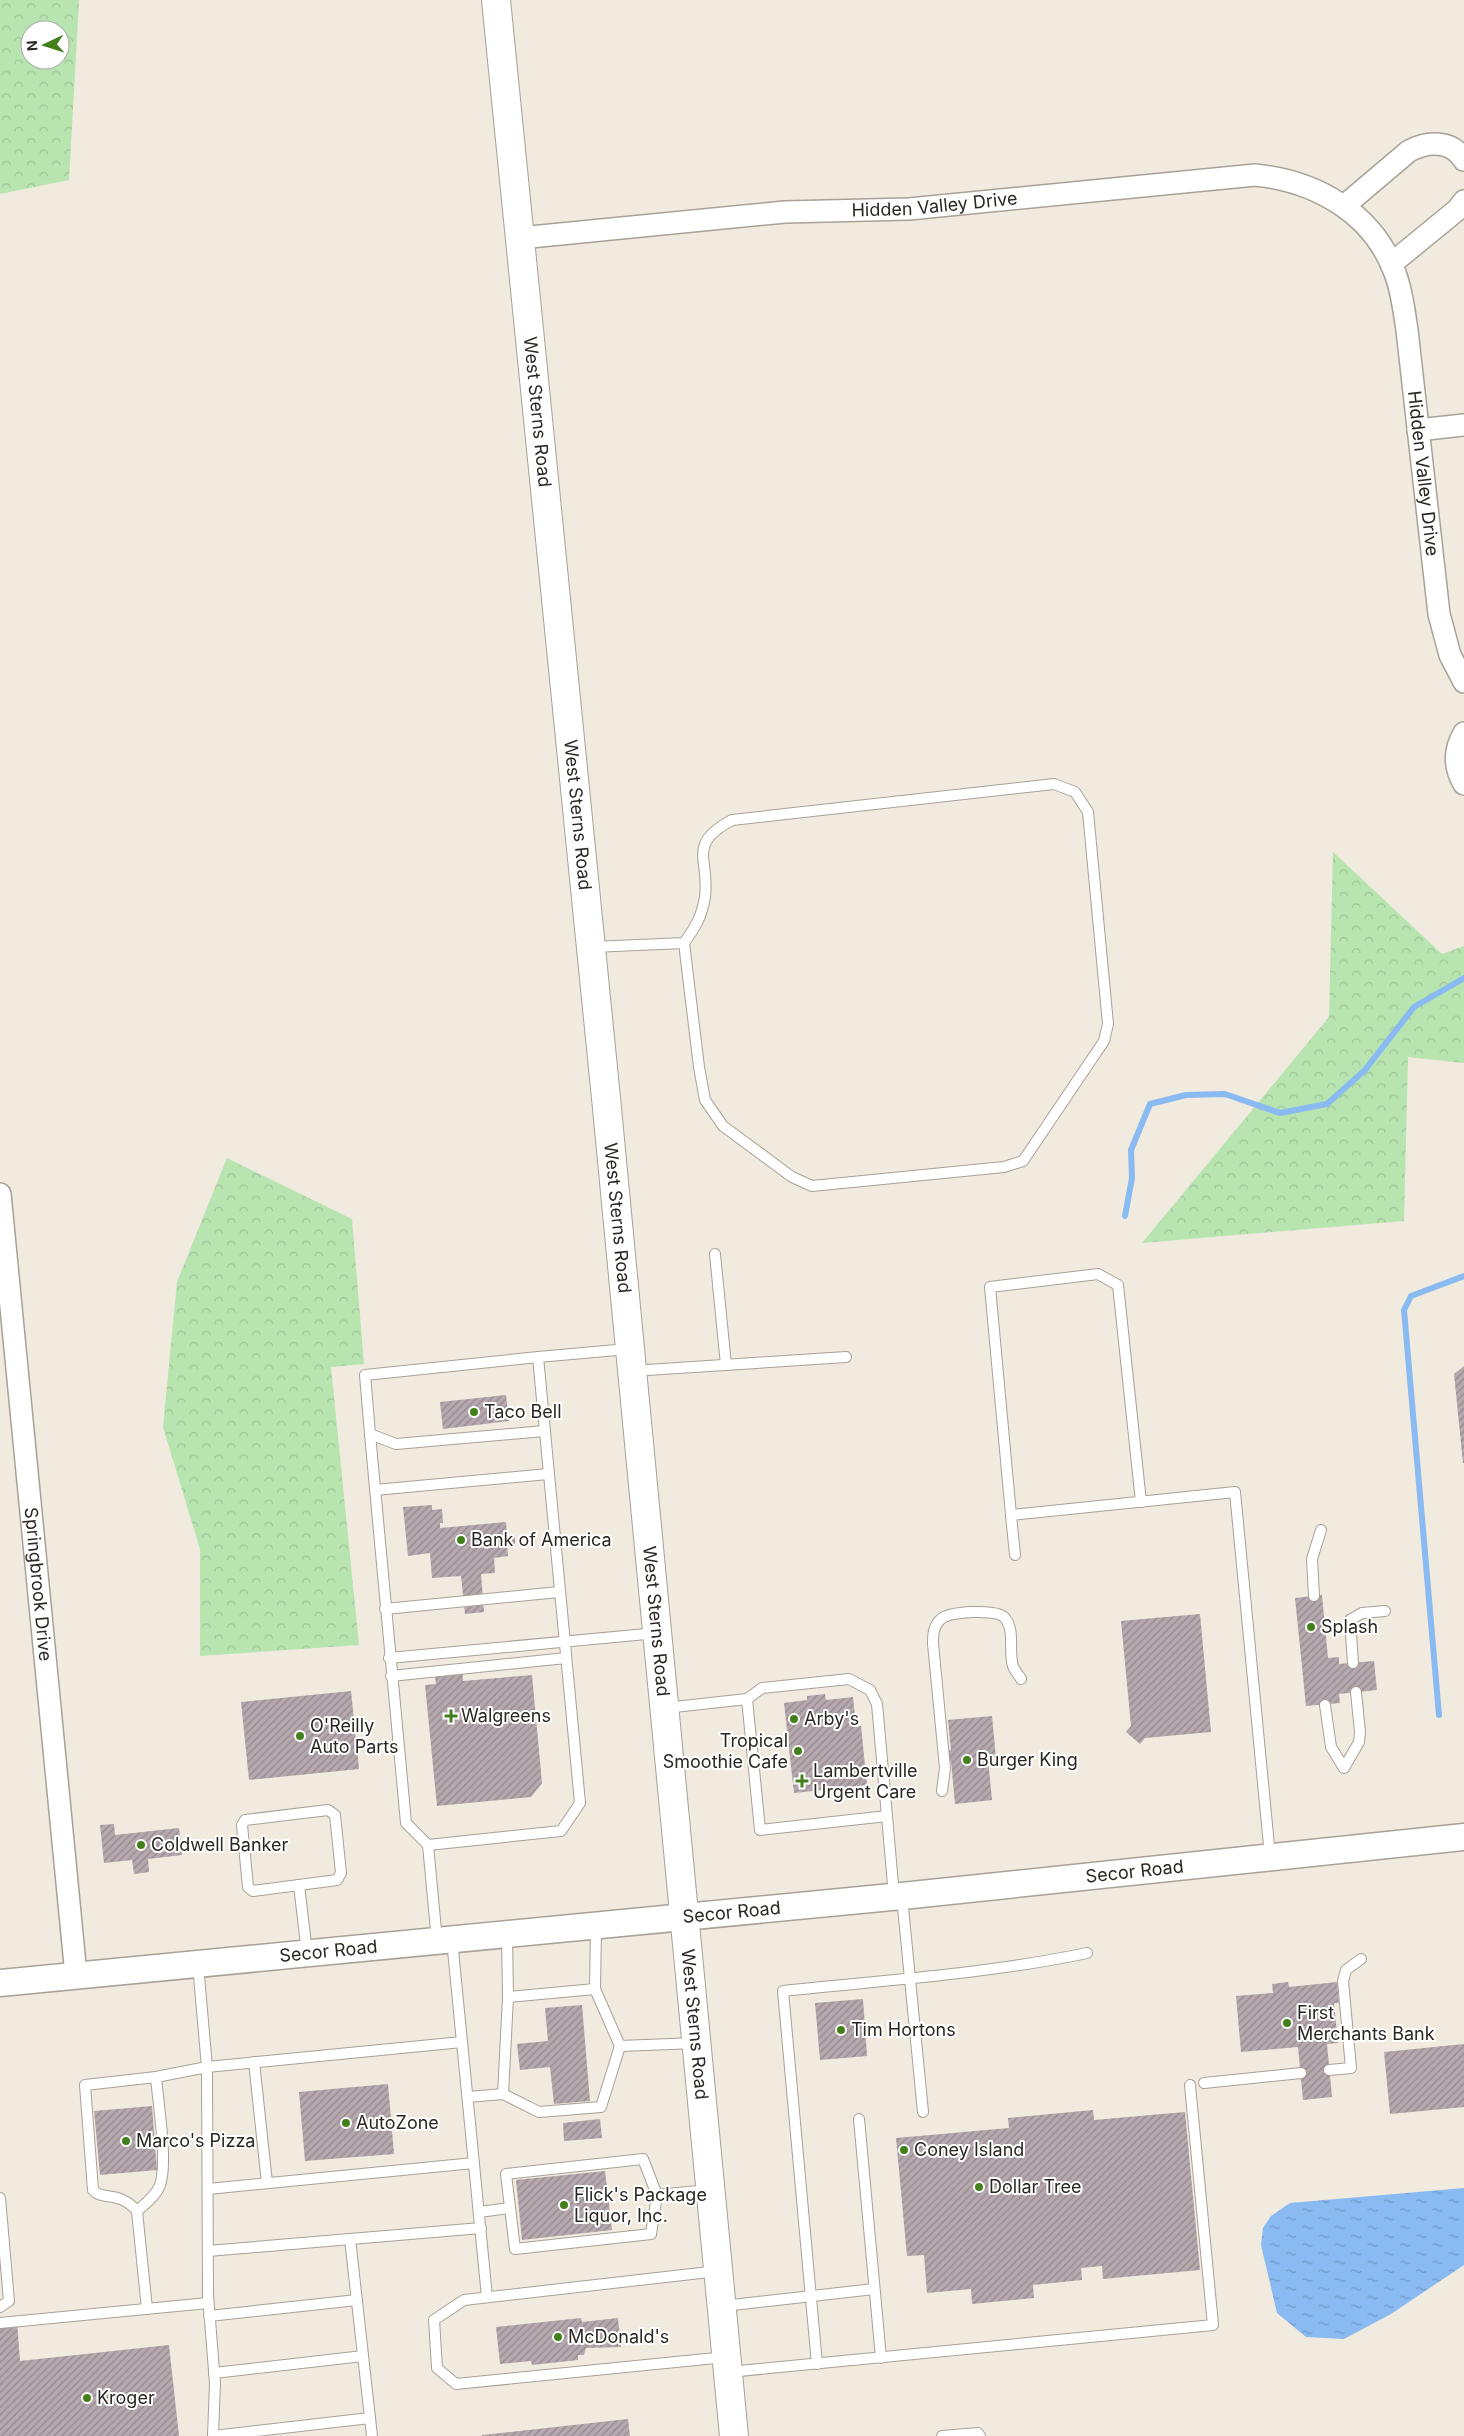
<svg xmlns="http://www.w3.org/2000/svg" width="1464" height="2436" font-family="Inter,sans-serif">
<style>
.forest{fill:url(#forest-crowns);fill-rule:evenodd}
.water{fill:url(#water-ripples)}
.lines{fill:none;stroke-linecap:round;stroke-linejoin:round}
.stream{stroke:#8abaf2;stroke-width:6}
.building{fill:url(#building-hatch)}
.service-casing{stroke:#a8a196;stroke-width:12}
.minor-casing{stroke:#a8a196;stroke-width:24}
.tertiary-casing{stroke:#a8a196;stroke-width:29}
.secondary-casing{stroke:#a8a196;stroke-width:30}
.service{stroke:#fff;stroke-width:10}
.minor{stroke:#fff;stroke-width:21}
.tertiary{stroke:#fff;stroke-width:26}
.secondary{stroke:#fff;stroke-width:28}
.poi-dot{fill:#437f1b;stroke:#fff;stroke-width:2}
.labels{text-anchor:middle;stroke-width:4;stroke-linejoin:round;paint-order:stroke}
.street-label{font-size:18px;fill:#2a2723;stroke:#fff}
.poi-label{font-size:18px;fill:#2a2723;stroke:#fff;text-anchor:start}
</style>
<defs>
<pattern id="forest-crowns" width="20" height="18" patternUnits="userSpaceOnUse" patternTransform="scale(1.25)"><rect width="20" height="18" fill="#b8e4b0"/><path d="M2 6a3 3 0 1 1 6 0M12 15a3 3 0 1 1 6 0" fill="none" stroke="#9ec497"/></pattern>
<pattern id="water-ripples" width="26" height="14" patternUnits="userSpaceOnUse" patternTransform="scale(1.25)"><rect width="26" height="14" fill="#8abaf2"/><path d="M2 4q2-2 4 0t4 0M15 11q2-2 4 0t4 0" fill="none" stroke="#7197c4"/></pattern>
<pattern id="building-hatch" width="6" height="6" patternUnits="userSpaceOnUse" patternTransform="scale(1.25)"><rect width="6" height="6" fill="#b5a8ae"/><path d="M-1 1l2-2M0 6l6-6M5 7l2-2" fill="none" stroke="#93898d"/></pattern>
</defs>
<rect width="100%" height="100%" fill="#f1eadf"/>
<!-- forest -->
<g class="forest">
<path d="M 0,0 L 79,0 L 69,180 L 0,194 ZM 30,30 L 60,30 L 60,60 L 30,60 Z"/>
<path d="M 1333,852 L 1442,954 L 1464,946 L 1464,1063 L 1408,1057 L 1404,1221 L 1142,1243 L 1329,1017 Z"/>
<path d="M 227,1158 L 352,1219 L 364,1364 L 331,1367 L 359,1645 L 200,1656 L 200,1549 L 163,1427 L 177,1282 Z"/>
</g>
<!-- water -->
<path class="water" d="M 1464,2188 L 1464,2265 L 1391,2314 L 1344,2339 L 1306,2337 L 1277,2313 L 1261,2245 L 1263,2228 L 1271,2216 L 1290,2203 Z"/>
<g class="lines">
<!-- stream -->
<g class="stream">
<path d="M 1125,1216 L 1132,1178 L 1131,1150 L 1150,1104 L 1186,1095 L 1225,1094 L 1280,1113 L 1327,1104 L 1365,1070 L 1414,1007 L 1464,978"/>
<path d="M 1439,1715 L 1404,1310 L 1411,1296 L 1464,1276"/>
</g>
</g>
<!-- building -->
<g class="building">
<path d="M 1464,1366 L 1464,1463 L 1463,1463 L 1454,1374 Z"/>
<path d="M 506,1395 L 509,1421 L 443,1429 L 440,1402 Z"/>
<path d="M 432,1505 L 432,1510 L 442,1509 L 443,1523 L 440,1523 L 440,1528 L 506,1522 L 507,1536 L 515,1535 L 515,1544 L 507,1545 L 508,1556 L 494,1558 L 495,1573 L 481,1574 L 484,1612 L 465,1614 L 461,1576 L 432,1578 L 430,1553 L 408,1556 L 403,1507 Z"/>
<path d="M 1322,1595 L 1328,1658 L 1339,1657 L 1339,1664 L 1374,1661 L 1377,1690 L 1339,1694 L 1340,1703 L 1306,1706 L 1295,1598 Z"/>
<path d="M 1200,1614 L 1211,1732 L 1145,1738 L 1140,1744 L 1126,1732 L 1131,1726 L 1121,1621 Z"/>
<path d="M 462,1665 L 463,1681 L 532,1675 L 542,1783 L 531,1797 L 437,1806 L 425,1685 L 436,1684 L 434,1668 Z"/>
<path d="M 351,1691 L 359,1769 L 249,1780 L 241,1702 Z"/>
<path d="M 825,1694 L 826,1700 L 853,1697 L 856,1727 L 861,1726 L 867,1785 L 794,1793 L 784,1703 L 807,1700 L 807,1696 Z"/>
<path d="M 992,1716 L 996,1758 L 988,1759 L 992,1800 L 955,1804 L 951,1761 L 947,1762 L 946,1751 L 951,1750 L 948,1720 Z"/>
<path d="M 114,1824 L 115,1835 L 179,1828 L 182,1855 L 148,1859 L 149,1872 L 134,1874 L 132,1860 L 104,1863 L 100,1825 Z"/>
<path d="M 1288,1982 L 1289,1987 L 1337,1982 L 1339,2003 L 1334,2003 L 1338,2043 L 1327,2044 L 1332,2097 L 1303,2100 L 1298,2047 L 1241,2052 L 1236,1996 L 1273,1993 L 1272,1984 Z"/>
<path d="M 863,1999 L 867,2056 L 820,2060 L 815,2003 Z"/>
<path d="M 582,2005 L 590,2101 L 554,2104 L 550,2067 L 520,2070 L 517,2044 L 548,2041 L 545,2008 Z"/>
<path d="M 1464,2044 L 1464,2107 L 1390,2114 L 1384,2052 Z"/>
<path d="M 388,2084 L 394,2154 L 305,2161 L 299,2092 Z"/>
<path d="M 152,2106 L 157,2170 L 100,2175 L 94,2111 Z"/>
<path d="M 1093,2110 L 1094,2120 L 1185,2112 L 1200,2270 L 1103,2279 L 1102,2266 L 1081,2268 L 1082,2280 L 1033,2285 L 1034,2298 L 972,2304 L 971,2289 L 927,2293 L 924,2255 L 907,2256 L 896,2138 L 1009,2128 L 1008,2118 Z"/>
<path d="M 600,2119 L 602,2138 L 564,2141 L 563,2123 Z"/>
<path d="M 605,2171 L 612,2230 L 522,2240 L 516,2180 Z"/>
<path d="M 581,2318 L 582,2322 L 618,2318 L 621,2347 L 586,2348 L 584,2355 L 578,2355 L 578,2360 L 532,2365 L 531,2361 L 500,2364 L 496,2327 Z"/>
<path d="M 17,2321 L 20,2361 L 169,2345 L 179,2436 L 0,2436 L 0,2323 Z"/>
<path d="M 628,2419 L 630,2436 L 482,2436 L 482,2435 Z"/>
</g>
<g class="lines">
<!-- service casing -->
<g class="service-casing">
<g id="service">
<path d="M 592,947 L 684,943 L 699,1067 L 705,1100 L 723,1126 L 792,1177 L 812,1186 L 1004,1167 L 1023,1161 L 1104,1041 L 1108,1024 L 1088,812 L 1075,792 L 1054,784 L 732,820 C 686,845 710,858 705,897 C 702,916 695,928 684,943"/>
<path d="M 715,1254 L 726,1365"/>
<path d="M 538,1357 L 365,1375 L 370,1434 L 396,1444 L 544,1431"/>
<path d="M 632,1371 L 846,1357"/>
<path d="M 370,1434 L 406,1823 L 428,1845"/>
<path d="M 375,1490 L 548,1474"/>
<path d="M 1011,1515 L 990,1287 L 1098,1274 L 1118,1285 L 1141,1502"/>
<path d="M 1015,1555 L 1011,1515 L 1235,1492 L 1270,1856"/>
<path d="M 1314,1596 L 1312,1559 L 1321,1530"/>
<path d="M 385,1609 L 559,1592"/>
<path d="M 389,1658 L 657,1633"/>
<path d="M 1353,1663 L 1350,1620 L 1362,1613 L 1385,1611"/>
<path d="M 391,1676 L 566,1658"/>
<path d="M 747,1699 L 762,1688 L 849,1679 L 870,1690 L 877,1704 L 887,1816"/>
<path d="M 1325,1705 L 1331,1747 L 1344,1768 L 1359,1742 L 1360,1732 L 1356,1692"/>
<path d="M 665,1708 L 747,1699 L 760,1830 L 887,1816 L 894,1896"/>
<path d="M 942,1791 L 945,1768 L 933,1644 C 933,1635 933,1626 941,1619 C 950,1611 995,1609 1004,1617 C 1016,1630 1008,1651 1013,1666 C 1014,1670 1019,1675 1021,1679"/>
<path d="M 328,1810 L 335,1815 L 341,1873 L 337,1880 L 253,1891 L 248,1887 L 242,1825 L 245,1820 Z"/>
<path d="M 299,1885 L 307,1953"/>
<path d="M 902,1897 L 923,2112"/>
<path d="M 507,1935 L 508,1997 L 595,1989 L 620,2046 L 696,2043"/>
<path d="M 452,1940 L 487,2297"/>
<path d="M 437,1941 L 428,1845 L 561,1831 L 580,1803 L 538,1357 L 628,1349"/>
<path d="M 198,1965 L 207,2067 L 208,2295 L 215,2383 L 213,2436"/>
<path d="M 595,1989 L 596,1927"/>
<path d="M 254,2062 L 267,2183"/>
<path d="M 1329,2070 L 1351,2068 L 1343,1981 L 1346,1970 L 1361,1959"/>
<path d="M 1204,2083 L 1301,2073"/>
<path d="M 503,2094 L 508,1997"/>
<path d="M 468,2097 L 503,2094 L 539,2112 L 601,2107 L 620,2046"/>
<path d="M 859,2119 L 881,2358"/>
<path d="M 643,2159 L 657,2195 L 651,2234 L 515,2249 L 506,2174 Z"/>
<path d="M 208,2189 L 474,2163"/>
<path d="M 657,2195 L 708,2190"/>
<path d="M 0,2198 L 9,2301 L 0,2307"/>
<path d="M 137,2211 C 145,2204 156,2196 160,2185 C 168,2162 158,2103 156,2077"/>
<path d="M 479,2212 L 510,2208"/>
<path d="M 350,2239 L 372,2436"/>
<path d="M 208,2251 L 481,2228"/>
<path d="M 718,2271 L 464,2300 L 434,2320 L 437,2368 L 456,2384 L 726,2357"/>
<path d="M 723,2306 L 874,2289"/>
<path d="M 147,2309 L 137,2211 C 119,2190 102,2201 93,2190 L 85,2085 L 156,2077 L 207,2067 L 462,2042"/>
<path d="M 209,2316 L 357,2300"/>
<path d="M 0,2323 L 208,2303"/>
<path d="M 817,2364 L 783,1991 C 885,1980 987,1974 1087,1953"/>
<path d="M 729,2372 L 1213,2325 L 1190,2085"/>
<path d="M 214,2373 L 363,2356"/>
<path d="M 213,2436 L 370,2418"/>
<path d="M 942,2436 L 978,2433 L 980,2436"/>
</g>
</g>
<!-- minor casing -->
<g class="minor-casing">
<g id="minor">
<path d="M 1344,206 L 1409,151 C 1428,141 1452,140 1464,160"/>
<path id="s1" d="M 520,238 L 785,212 L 909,209 L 1255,175 C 1316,181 1373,213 1395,273 C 1402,291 1404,311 1407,330 L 1439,614 L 1450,655 L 1464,682"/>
<path d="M 1391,264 L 1457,210 L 1464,201"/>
<path d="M 1418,430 L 1464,425"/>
<path d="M 1464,733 C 1454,750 1454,767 1464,784"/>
<path id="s2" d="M 0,1194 L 76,1975"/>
</g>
</g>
<!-- tertiary casing -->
<g class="tertiary-casing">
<g id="tertiary">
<path id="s3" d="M 0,1983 L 902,1896 L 1464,1837"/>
</g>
</g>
<!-- secondary casing -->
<g class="secondary-casing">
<g id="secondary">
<path id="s4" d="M 496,0 L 606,1098 L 734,2436"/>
</g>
</g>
<!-- service -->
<use href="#service" class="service"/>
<!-- minor -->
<use href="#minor" class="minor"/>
<!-- tertiary -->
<use href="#tertiary" class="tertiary"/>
<!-- secondary -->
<use href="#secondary" class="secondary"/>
</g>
<!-- markers -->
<g class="poi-dot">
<circle cx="474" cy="1412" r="5"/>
<circle cx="461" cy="1540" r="5"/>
<circle cx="1311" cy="1627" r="5"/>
<path d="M448.5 1708.5h5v5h5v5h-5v5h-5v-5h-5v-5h5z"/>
<circle cx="794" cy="1719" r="5"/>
<circle cx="300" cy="1736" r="5"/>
<circle cx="798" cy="1751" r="5"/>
<circle cx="967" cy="1760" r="5"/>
<path d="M799.5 1773.5h5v5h5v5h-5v5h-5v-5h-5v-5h5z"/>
<circle cx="141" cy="1845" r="5"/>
<circle cx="1287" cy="2023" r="5"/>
<circle cx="841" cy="2030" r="5"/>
<circle cx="346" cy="2123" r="5"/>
<circle cx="126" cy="2141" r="5"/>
<circle cx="904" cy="2150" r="5"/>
<circle cx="979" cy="2187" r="5"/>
<circle cx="564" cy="2205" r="5"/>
<circle cx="558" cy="2337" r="5"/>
<circle cx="87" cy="2398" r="5"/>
</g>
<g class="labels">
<!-- street labels -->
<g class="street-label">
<text dy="6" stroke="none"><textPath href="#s1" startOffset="416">Hidden Valley Drive</textPath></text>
<text dy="6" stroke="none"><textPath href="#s4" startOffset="414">West Sterns Road</textPath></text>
<text dy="6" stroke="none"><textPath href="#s1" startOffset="1121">Hidden Valley Drive</textPath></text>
<text dy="6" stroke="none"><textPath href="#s4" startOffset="819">West Sterns Road</textPath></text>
<text dy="6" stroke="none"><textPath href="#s4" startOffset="1224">West Sterns Road</textPath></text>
<text dy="6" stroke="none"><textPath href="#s2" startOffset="392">Springbrook Drive</textPath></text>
<text dy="6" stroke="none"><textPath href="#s4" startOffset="1629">West Sterns Road</textPath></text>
<text dy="6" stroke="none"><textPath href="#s3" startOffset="1140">Secor Road</textPath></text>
<text dy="6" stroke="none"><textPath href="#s3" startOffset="735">Secor Road</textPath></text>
<text dy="6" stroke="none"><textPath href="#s3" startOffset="330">Secor Road</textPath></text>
<text dy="6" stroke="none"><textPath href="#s4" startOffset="2034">West Sterns Road</textPath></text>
</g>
<!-- poi labels -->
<g class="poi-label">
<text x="484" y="1418">Taco Bell</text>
<text x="471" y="1546">Bank of America</text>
<text x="1321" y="1633">Splash</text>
<text x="461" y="1722">Walgreens</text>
<text x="804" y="1725">Arby's</text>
<text x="310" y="1732">O'Reilly<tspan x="310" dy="21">Auto Parts</tspan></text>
<text x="788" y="1747" text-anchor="end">Tropical<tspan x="788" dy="21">Smoothie Cafe</tspan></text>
<text x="977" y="1766">Burger King</text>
<text x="813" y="1777">Lambertville<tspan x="813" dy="21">Urgent Care</tspan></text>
<text x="151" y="1851">Coldwell Banker</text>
<text x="1297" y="2019">First<tspan x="1297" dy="21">Merchants Bank</tspan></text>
<text x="851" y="2036">Tim Hortons</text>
<text x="356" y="2129">AutoZone</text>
<text x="136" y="2147">Marco's Pizza</text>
<text x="914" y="2156">Coney Island</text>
<text x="989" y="2193">Dollar Tree</text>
<text x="574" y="2201">Flick's Package<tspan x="574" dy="21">Liquor, Inc.</tspan></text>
<text x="568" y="2343">McDonald's</text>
<text x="97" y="2404">Kroger</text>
</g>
</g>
<!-- north arrow -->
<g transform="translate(45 45) rotate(266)"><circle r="24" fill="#ffffff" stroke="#aaa9a7"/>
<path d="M0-4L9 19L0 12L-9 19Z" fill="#437f1b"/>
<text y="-8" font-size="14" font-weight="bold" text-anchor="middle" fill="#2a2723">N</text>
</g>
</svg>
